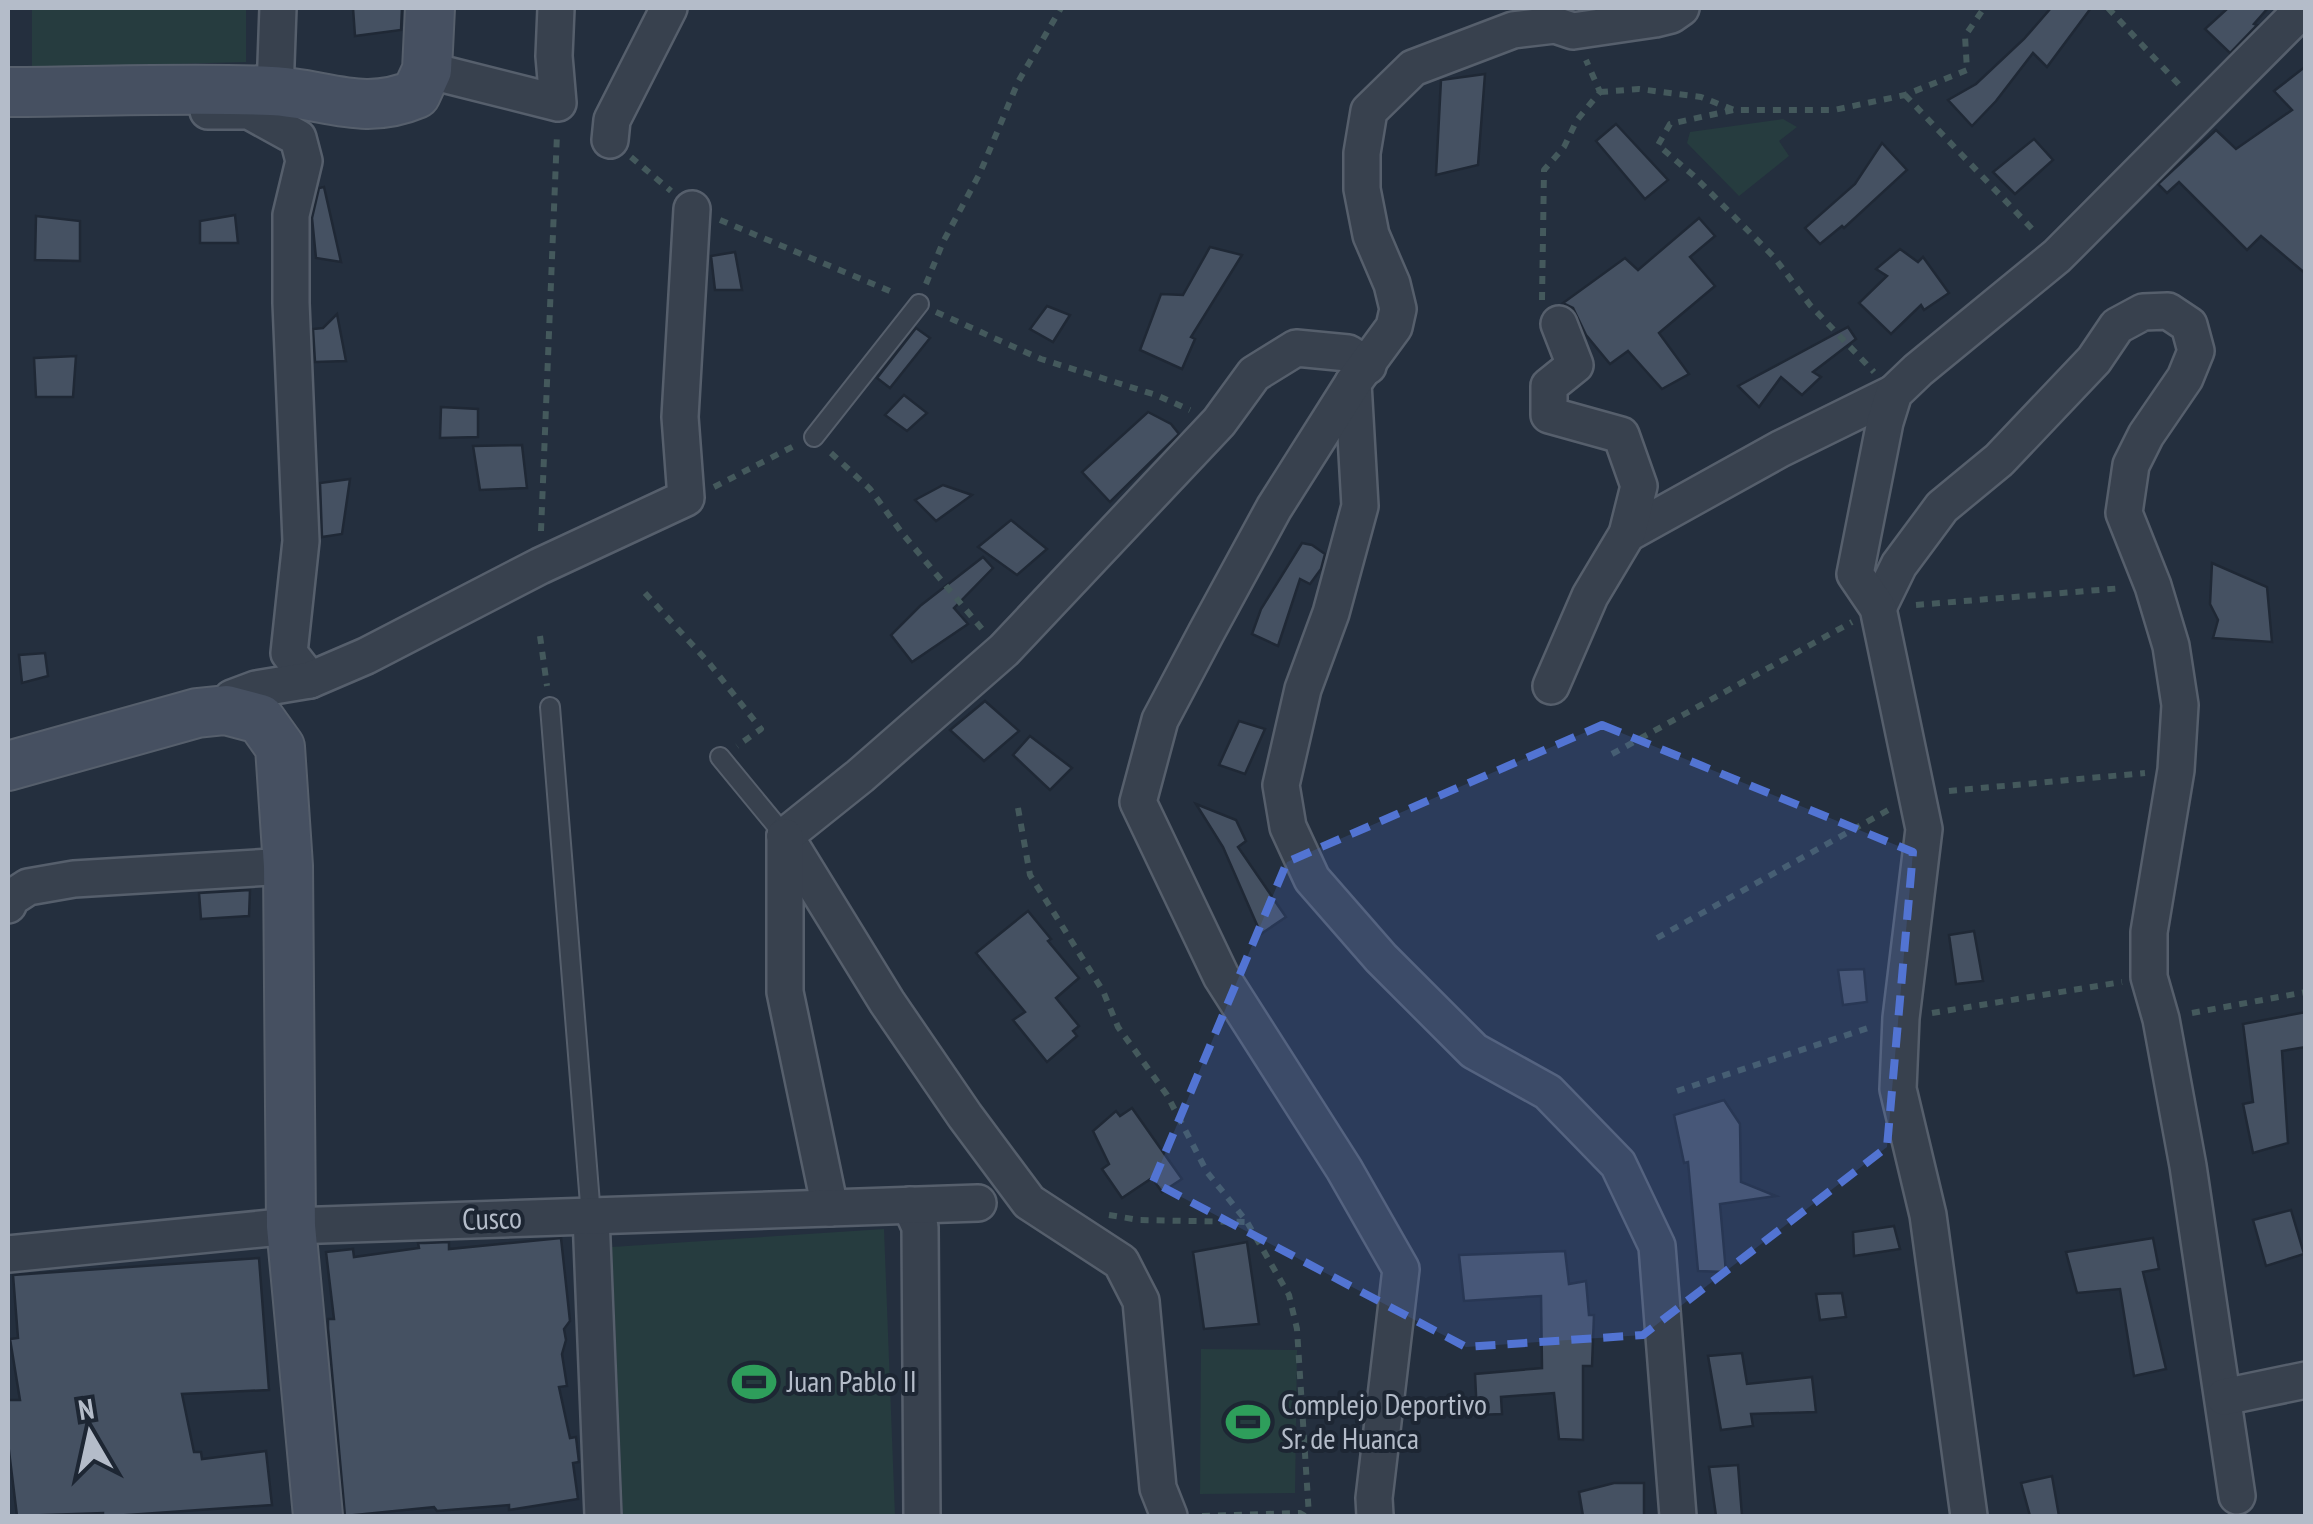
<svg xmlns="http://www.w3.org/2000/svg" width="2313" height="1524" font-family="'PT Sans Narrow',sans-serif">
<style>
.green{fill:#263c3f}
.building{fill:#455162;stroke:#1f2835;stroke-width:2.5}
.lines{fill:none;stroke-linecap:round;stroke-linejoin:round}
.lane-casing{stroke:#565f6c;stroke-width:22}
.street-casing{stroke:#565f6c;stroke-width:40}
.secondary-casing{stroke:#565f6c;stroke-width:52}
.path{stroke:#44595c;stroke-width:6;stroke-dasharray:8 8;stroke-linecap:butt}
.lane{stroke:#38414e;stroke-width:18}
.street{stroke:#38414e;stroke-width:35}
.secondary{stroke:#465061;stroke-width:48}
.marked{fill:#5274d3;fill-opacity:0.2;stroke:#5274d3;stroke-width:8;stroke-dasharray:20 12;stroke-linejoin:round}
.labels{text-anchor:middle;stroke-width:8;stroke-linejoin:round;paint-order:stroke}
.street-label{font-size:30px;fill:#b4bcc9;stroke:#1d2633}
.poi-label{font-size:30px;fill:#b4bcc9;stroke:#1d2633;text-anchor:start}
</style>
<rect width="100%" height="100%" fill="#242f3e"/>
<!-- green -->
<g class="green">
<path d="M 32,8 L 246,8 L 246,62 L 32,68 Z"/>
<path d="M 1783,119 L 1797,127 L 1779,141 L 1789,156 L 1739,196 L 1687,143 L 1690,132 Z"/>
<path d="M 884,1229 L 895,1516 L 623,1516 L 612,1247 Z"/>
<path d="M 1201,1349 L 1297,1350 L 1295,1493 L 1200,1494 Z"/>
</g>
<!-- building -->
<g class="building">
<path d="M 353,8 L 402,8 L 401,30 L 355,36 Z"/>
<path d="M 2051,8 L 2091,8 L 2047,67 L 2033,53 L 1996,101 L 1972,126 L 1948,100 L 1976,84 L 2024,39 Z"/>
<path d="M 2228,8 L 2268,8 L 2254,24 L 2257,25 L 2230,53 L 2205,29 Z"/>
<path d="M 2306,66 L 2306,274 L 2261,236 L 2247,250 L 2179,182 L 2167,193 L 2158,184 L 2216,130 L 2236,149 L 2292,110 L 2274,91 Z"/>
<path d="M 1485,74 L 1478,165 L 1436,175 L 1441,80 Z"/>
<path d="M 1616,124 L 1668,180 L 1645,199 L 1596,141 Z"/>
<path d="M 2034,139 L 2053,160 L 2015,194 L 1993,172 Z"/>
<path d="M 1882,143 L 1907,170 L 1844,228 L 1842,226 L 1820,244 L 1805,228 L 1855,184 Z"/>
<path d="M 324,187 L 341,262 L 316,258 L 312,218 L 319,188 Z"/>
<path d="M 235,215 L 238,243 L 200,243 L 200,221 Z"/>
<path d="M 36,216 L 80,221 L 80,261 L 35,260 Z"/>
<path d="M 1699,218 L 1715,236 L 1690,257 L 1715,286 L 1659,333 L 1689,374 L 1662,389 L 1628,351 L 1610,364 L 1586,335 L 1573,308 L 1563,303 L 1625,258 L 1638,270 Z"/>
<path d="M 1210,247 L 1242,255 L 1191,337 L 1195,339 L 1182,369 L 1140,350 L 1161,294 L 1183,295 Z"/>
<path d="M 1900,249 L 1918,262 L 1923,257 L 1949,293 L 1924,310 L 1921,305 L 1891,334 L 1859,303 L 1887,276 L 1876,269 Z"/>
<path d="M 735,252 L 742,290 L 715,290 L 711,256 Z"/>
<path d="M 1047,306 L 1070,315 L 1053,342 L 1030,329 Z"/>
<path d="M 337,314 L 346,361 L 315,362 L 313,329 L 323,328 Z"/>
<path d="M 1848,327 L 1856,339 L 1813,372 L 1821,377 L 1802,395 L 1781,377 L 1759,407 L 1738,386 Z"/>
<path d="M 916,328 L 930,338 L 890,388 L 877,378 Z"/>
<path d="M 76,356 L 73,397 L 36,397 L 34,358 Z"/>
<path d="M 904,395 L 927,413 L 907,431 L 885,415 Z"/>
<path d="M 441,407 L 478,409 L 478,437 L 440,438 Z"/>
<path d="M 1148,412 L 1171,424 L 1179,434 L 1110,502 L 1082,472 Z"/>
<path d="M 522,445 L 527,488 L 480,490 L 473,446 Z"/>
<path d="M 350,479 L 342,534 L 322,537 L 320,483 Z"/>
<path d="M 943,485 L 972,495 L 936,521 L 915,500 Z"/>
<path d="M 1011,520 L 1047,549 L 1017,575 L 978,547 Z"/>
<path d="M 1302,543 L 1312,545 L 1325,554 L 1321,569 L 1310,584 L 1300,579 L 1278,646 L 1252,634 L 1261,609 Z"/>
<path d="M 983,557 L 993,568 L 954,608 L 968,624 L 912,662 L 891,635 L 920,606 Z"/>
<path d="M 2212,563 L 2267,587 L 2272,642 L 2213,638 L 2218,620 L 2210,604 Z"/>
<path d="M 45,653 L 48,676 L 22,683 L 19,655 Z"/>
<path d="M 985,701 L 1019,731 L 984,761 L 950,730 Z"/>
<path d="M 1239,721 L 1265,729 L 1245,774 L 1219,765 Z"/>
<path d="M 1030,736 L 1072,768 L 1050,790 L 1013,755 Z"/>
<path d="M 1196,804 L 1236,820 L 1246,841 L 1238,847 L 1286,917 L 1261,934 L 1223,847 Z"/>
<path d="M 250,890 L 249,916 L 201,919 L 199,893 Z"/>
<path d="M 1028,911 L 1051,939 L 1048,941 L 1079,978 L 1056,998 L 1079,1026 L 1073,1031 L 1077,1036 L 1047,1062 L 1013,1020 L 1025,1012 L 976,953 Z"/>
<path d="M 1974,931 L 1983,981 L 1956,984 L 1949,935 Z"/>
<path d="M 1864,969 L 1867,1002 L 1843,1005 L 1838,970 Z"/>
<path d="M 2306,1012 L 2306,1047 L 2282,1051 L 2288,1143 L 2253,1153 L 2243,1104 L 2253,1102 L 2243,1024 Z"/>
<path d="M 1724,1100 L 1740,1124 L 1741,1182 L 1776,1196 L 1720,1204 L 1726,1272 L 1698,1271 L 1688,1162 L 1684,1163 L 1674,1115 Z"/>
<path d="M 1132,1108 L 1182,1179 L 1162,1192 L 1152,1178 L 1122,1198 L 1102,1169 L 1109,1164 L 1093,1131 L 1116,1111 L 1120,1116 Z"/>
<path d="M 2291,1210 L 2304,1254 L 2266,1266 L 2253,1220 Z"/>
<path d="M 1894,1226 L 1900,1249 L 1854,1256 L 1853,1232 Z"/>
<path d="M 561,1238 L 570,1321 L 564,1329 L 566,1340 L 562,1354 L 567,1386 L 559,1387 L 570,1438 L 576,1437 L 579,1462 L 573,1463 L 578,1499 L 509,1510 L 509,1505 L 437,1511 L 434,1507 L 345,1516 L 328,1328 L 328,1319 L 334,1319 L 326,1252 L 353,1249 L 354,1257 L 419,1248 L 418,1243 L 425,1243 L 449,1242 L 449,1249 Z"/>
<path d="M 2153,1238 L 2159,1269 L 2143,1272 L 2166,1369 L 2134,1376 L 2120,1289 L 2077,1293 L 2066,1252 Z"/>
<path d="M 1247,1242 L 1259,1324 L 1204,1329 L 1193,1252 Z"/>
<path d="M 1565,1251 L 1569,1284 L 1586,1281 L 1589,1315 L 1594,1315 L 1592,1366 L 1583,1366 L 1583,1440 L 1559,1439 L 1554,1393 L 1501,1397 L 1502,1414 L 1477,1415 L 1475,1374 L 1542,1368 L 1541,1296 L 1464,1301 L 1459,1255 Z"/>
<path d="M 259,1258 L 269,1390 L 182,1394 L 194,1452 L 201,1452 L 202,1459 L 266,1451 L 272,1505 L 113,1516 L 103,1516 L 103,1513 L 17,1516 L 8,1443 L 8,1400 L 20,1400 L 10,1339 L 18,1338 L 13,1275 Z"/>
<path d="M 1842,1293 L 1846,1317 L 1820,1320 L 1816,1294 Z"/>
<path d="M 1742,1353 L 1747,1384 L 1812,1377 L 1816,1412 L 1751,1414 L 1753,1426 L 1721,1430 L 1708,1356 Z"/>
<path d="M 1738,1465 L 1742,1516 L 1716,1516 L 1709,1467 Z"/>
<path d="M 2052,1476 L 2059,1516 L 2030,1516 L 2021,1483 Z"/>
<path d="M 1614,1483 L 1644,1483 L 1644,1516 L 1583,1516 L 1579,1492 Z"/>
</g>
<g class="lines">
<!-- lane casing -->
<g class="lane-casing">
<g id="lane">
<path d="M 814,437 L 919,304"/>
<path d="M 550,707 L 591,1216"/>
<path d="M 720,757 L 785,836"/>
</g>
</g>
<!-- street casing -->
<g class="street-casing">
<g id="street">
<path d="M 427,70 L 558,103 L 554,56 L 556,8"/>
<path d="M 275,91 L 278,8"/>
<path d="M 208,111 L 249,111 L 298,138 L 304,161 L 291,215 L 291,303 L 301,541 L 289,653 L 310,680"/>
<path d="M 610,140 L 612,120 L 669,8"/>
<path d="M 1353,383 L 1360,506 L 1331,613 L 1303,689 L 1281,785 L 1288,827 L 1312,879 L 1381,958 L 1474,1051 L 1548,1092 L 1618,1164 L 1657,1246 L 1678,1516"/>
<path d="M 1627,534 L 1780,449 L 1894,393"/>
<path d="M 1878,608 L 1899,565 L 1942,507 L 1999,460 L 2094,360 L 2117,326 L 2143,312 L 2168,311 L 2189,325 L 2196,351 L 2185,378 L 2146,435 L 2131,465 L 2124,513 L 2153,586 L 2171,646 L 2180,705 L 2176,770 L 2149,932 L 2149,977 L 2161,1019 L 2188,1166 L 2237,1496"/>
<path d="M 1551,686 L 1590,596 L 1627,534 L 1639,486 L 1621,435 L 1549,415 L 1549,386 L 1575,365 L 1559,324"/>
<path d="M 226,710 L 232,698 L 256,689 L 310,680 L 366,656 L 540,566 L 686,498 L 680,417 L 692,209"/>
<path d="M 785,836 L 887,1002 L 965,1116 L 1029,1202 L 1121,1262 L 1141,1301 L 1158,1488 L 1169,1516"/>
<path d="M 785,836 L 860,776 L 1004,650 L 1219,422 L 1254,374 L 1296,348 L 1348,353 L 1368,366"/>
<path d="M 785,837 L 785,992 L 830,1208"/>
<path d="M 8,905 L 11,898 L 28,887 L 74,879 L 288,866"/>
<path d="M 910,1205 L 920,1227 L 922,1516"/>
<path d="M 591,1216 L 603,1516"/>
<path d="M 8,1254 L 291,1226 L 978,1203"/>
<path d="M 2224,1397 L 2306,1380"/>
<path d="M 1375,1516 L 1374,1498 L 1401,1269 L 1344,1169 L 1221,976 L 1138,802 L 1160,720 L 1206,633 L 1274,508 L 1353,383 L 1394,327 L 1398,309 L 1392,284 L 1371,235 L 1362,189 L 1362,153 L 1369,111 L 1413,68 L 1513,30 L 1555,25 L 1573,31 L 1655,19 L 1671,15 L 1681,8"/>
<path d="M 1969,1516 L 1928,1215 L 1898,1089 L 1901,1018 L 1924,829 L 1878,608 L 1855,574 L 1885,422 L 1894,393 L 1918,370 L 2057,256 L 2304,8"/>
</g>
</g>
<!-- secondary casing -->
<g class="secondary-casing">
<g id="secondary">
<path d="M 8,92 C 95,92 184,87 271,91 C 324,93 362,117 416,94 L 427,70 L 430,8"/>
<path d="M 8,766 L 197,713 L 226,710 L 260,719 L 280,747 L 288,866 L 291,1226 L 318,1516"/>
</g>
</g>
<!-- path -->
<g class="path">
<path d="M 2108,8 L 2183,89"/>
<path d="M 1600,92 L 1639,89 L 1701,97 L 1734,110 L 1834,110 L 1905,95 L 1967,70 L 1965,36 L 1984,8"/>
<path d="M 1905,95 L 2036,233"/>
<path d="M 1733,110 L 1670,124 L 1658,145 L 1694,176 L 1774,257 L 1810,305 L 1874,372"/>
<path d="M 631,157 L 671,191"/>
<path d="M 720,220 L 897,294"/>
<path d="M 926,284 L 943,242 L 980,173 L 1018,82 L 1061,8"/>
<path d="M 1542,300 L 1544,170 L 1564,147 L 1577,120 L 1600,92 L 1586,60"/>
<path d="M 936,312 L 1041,359 L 1156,395 L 1190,410"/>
<path d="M 831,453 L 870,489 L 902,533 L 982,629"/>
<path d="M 714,487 L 796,445"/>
<path d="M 541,531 L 557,134"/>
<path d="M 645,593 L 709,663 L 761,729 L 737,746"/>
<path d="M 1916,605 L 2123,588"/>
<path d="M 540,636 L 547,686"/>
<path d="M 1612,754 L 1852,622"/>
<path d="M 1949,791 L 2145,773"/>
<path d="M 1018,808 L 1030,875 L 1103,991 L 1118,1027 L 1167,1095 L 1207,1172 L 1247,1222 L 1289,1295 L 1297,1329 L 1309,1516"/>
<path d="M 1657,938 L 1890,809"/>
<path d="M 1932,1013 L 2122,982"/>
<path d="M 2192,1013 L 2306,992"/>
<path d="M 1677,1091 L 1871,1027"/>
<path d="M 1109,1215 L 1139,1220 L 1246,1222"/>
<path d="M 1202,1516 L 1300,1513 L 1305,1516"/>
</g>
<!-- lane -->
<use href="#lane" class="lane"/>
<!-- street -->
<use href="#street" class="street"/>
<!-- secondary -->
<use href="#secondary" class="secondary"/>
</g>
<!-- marked area -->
<path class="marked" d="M 1602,725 L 1913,852 L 1887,1147 L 1643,1335 L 1466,1347 L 1153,1182 L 1287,862 Z"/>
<!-- icons -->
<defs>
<g id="stadium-bare" transform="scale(3.45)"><path d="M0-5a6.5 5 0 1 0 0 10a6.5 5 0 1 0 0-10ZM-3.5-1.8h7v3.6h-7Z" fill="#2e9e5b" stroke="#1d2633" stroke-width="2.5" paint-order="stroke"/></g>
</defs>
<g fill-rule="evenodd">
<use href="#stadium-bare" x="754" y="1382"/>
<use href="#stadium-bare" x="1248" y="1422"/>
</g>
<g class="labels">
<!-- street labels -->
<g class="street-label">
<text transform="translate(492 1219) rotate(-2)" y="10">Cusco</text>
</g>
<!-- poi labels -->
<g class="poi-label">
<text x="787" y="1392">Juan Pablo II</text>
<text x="1281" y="1415">Complejo Deportivo<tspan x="1281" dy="34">Sr. de Huanca</tspan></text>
</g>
</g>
<!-- border -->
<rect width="2313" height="1524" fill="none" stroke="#b4bcc9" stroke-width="20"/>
<!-- north arrow -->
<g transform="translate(90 1434) rotate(351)" stroke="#1d2633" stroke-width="8" paint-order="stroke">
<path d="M0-8L18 38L0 25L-18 38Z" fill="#b4bcc9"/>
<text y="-15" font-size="28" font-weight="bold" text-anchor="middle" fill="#b4bcc9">N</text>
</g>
</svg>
